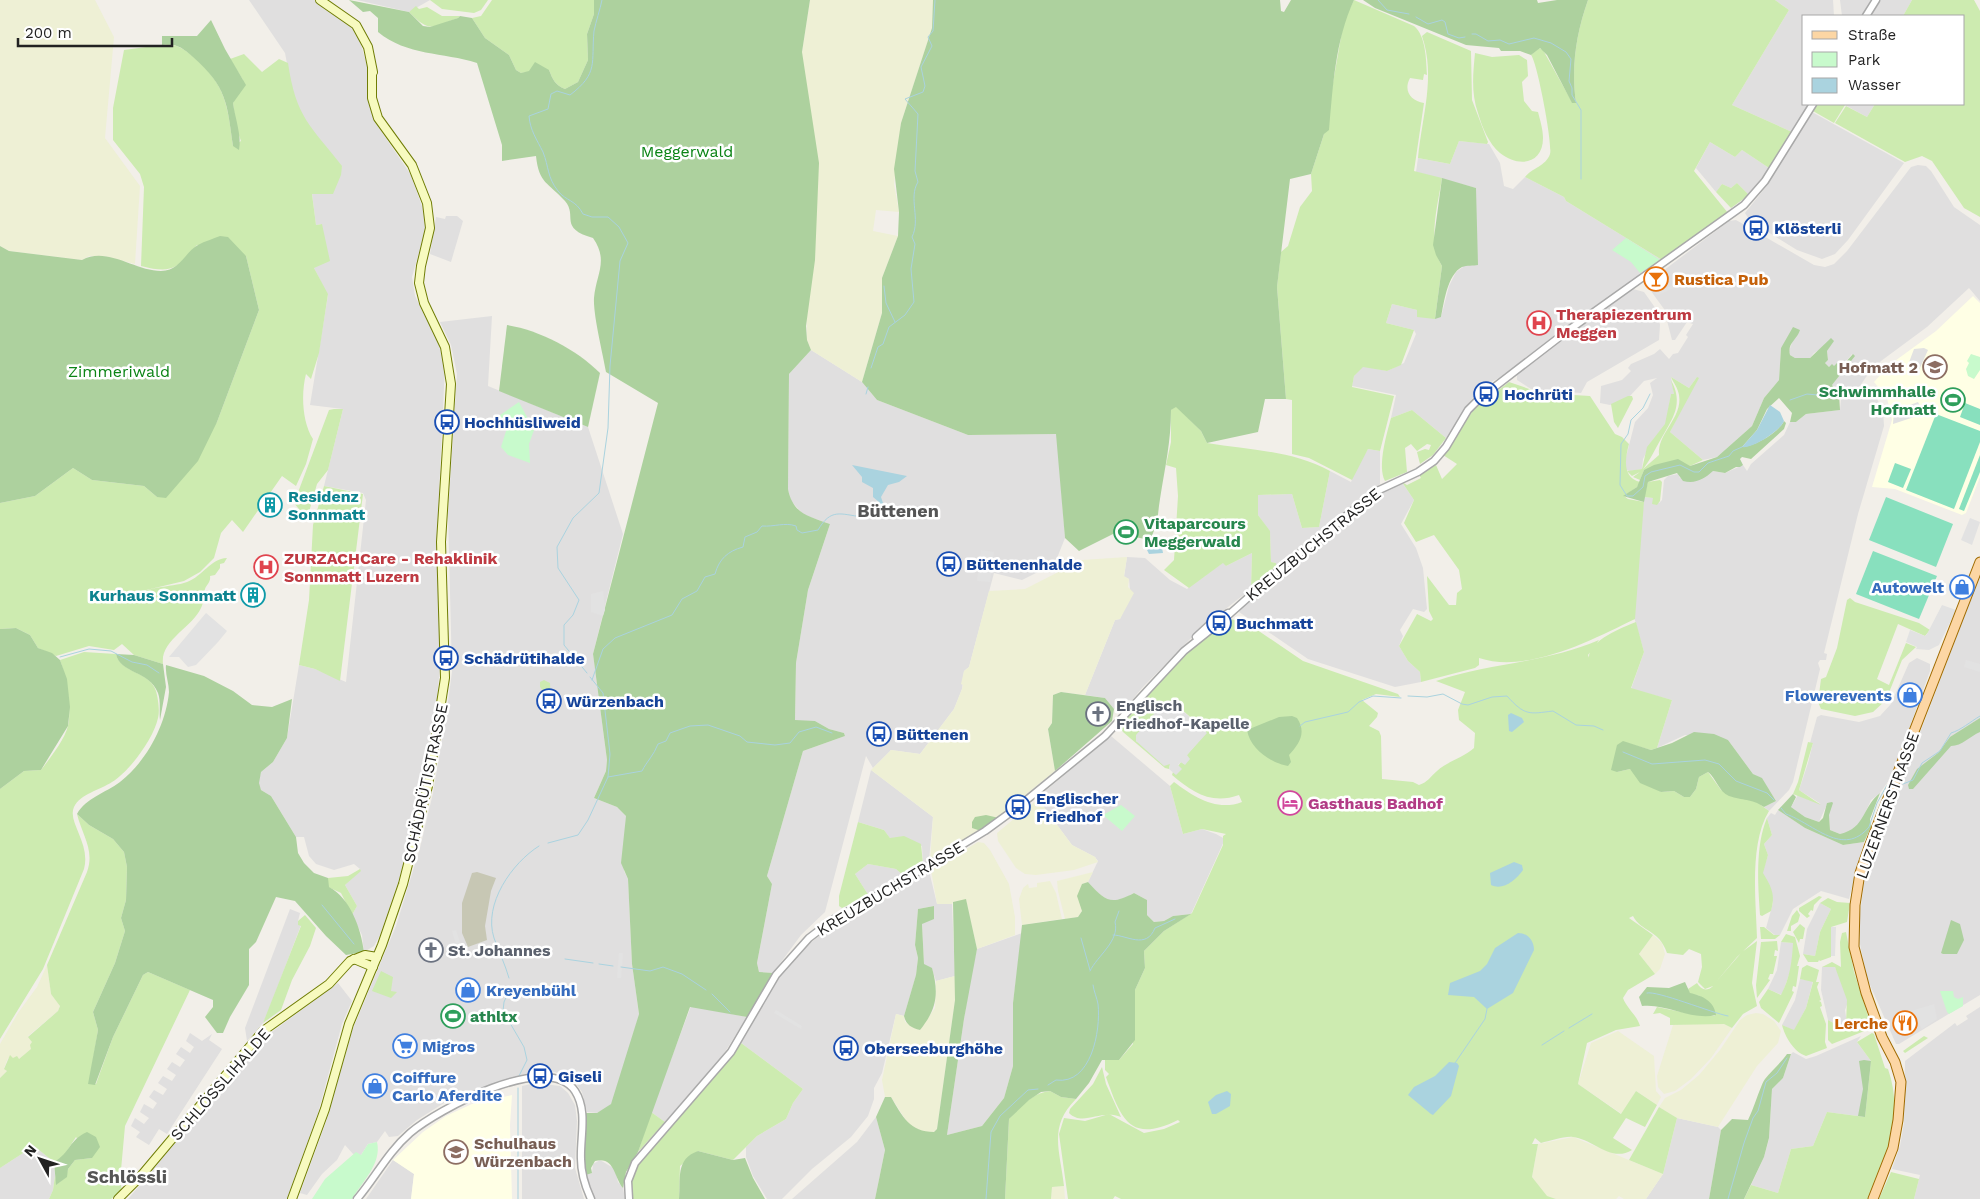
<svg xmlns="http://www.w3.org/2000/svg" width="1980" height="1199" font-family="'Work Sans',sans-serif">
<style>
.residential{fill:#e0dfdf}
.education{fill:#ffffe5}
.construction{fill:#c7c7b4}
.farmland{fill:#eef0d5}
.grass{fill:#cdebb0}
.forest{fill:#add19e}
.park{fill:#c8facc}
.pitch{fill:#88e0be}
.parking{fill:#e2e2e2}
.water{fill:#aad3df}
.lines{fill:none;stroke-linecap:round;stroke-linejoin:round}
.stream{stroke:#aad3df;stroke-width:1}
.tertiary-casing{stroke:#a9a9a9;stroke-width:9}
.secondary-casing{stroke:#707d05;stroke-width:10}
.primary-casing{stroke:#a06b00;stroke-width:11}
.tertiary{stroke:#fff;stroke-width:6}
.secondary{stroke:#f7fabf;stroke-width:8}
.primary{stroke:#fcd6a4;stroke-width:9}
.labels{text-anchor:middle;stroke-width:5;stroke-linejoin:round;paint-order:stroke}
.park-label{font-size:16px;fill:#0c8416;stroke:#fff}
.transit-label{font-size:16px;font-weight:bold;fill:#164399;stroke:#fff;text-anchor:start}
.food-label{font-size:16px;font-weight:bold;fill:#c56008;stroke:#fff;text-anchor:start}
.health-label{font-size:16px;font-weight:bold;fill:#be3a42;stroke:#fff;text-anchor:start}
.education-label{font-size:16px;font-weight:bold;fill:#785e54;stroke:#fff;text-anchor:end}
.leisure-label{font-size:16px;font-weight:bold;fill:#27864d;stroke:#fff;text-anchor:start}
.culture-label{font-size:16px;font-weight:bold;fill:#0d838f;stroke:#fff;text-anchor:start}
.street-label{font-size:16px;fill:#222;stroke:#fff}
.shop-label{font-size:16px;font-weight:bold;fill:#366cbe;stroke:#fff;text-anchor:start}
.worship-label{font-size:16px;font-weight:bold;fill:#5b616d;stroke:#fff;text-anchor:start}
.hotel-label{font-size:16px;font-weight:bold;fill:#b23c85;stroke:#fff;text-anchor:start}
.neighbourhood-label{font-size:18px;font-weight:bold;fill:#555;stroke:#fff}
</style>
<rect width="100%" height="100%" fill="#f2efe9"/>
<!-- residential -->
<g class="residential">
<path d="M 249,0 L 315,0 L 324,9 L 350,25 L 360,41 L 367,66 L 368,102 L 377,125 L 411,175 L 424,212 L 425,231 L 412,277 L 415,296 L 438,342 L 445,366 L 437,536 L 442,649 L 435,716 L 423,789 L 408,853 L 380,935 L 374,946 L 364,952 L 362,935 L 352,915 L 357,906 L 345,885 L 360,871 L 360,869 L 354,864 L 334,870 L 316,864 L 309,856 L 304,837 L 296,837 L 271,796 L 261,790 L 258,783 L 261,772 L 273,762 L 287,738 L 299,665 L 315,669 L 346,682 L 366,500 L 363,493 L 324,486 L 343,409 L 310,405 L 328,295 L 314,268 L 321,224 L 316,225 L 312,193 L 342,167 L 313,134 L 301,113 L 293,95 L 285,53 Z"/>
<path d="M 357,0 L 430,0 L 409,12 Z"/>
<path d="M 1775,0 L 1833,0 L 1834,16 L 1804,16 L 1804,104 L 1809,104 L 1792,132 L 1732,105 L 1789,10 Z"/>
<path d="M 1840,0 L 1872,0 L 1861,16 L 1842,16 Z"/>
<path d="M 1880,0 L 1912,0 L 1903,16 L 1871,16 Z"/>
<path d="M 1843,104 L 1875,104 L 1867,117 Z"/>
<path d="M 1812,112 L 1904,163 L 1848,240 L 1835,254 L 1822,259 L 1797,250 L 1750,221 L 1745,213 L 1765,188 Z"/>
<path d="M 1459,141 L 1489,144 L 1500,163 L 1504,186 L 1513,189 L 1525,177 L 1564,197 L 1566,201 L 1662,260 L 1640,273 L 1636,279 L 1499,378 L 1483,386 L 1467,405 L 1446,438 L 1412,410 L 1391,418 L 1396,395 L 1352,386 L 1354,376 L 1363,366 L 1387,371 L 1404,363 L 1416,334 L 1414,330 L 1386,323 L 1392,304 L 1417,310 L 1417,317 L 1441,317 L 1449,286 L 1456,272 L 1463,267 L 1476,188 L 1416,172 L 1418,158 L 1450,164 Z"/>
<path d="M 1710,142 L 1735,157 L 1742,150 L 1769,168 L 1749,195 L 1737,183 L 1731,188 L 1722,184 L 1716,192 L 1696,168 Z"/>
<path d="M 1918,165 L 1926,166 L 1931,171 L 1954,207 L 1980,225 L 1980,301 L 1969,288 L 1927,327 L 1881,361 L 1866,377 L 1856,392 L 1863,396 L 1870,395 L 1877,399 L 1883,410 L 1884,426 L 1858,514 L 1824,653 L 1827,654 L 1826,660 L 1820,660 L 1818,663 L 1820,669 L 1793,782 L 1789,790 L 1769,811 L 1764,807 L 1776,801 L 1762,779 L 1753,774 L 1728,740 L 1685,735 L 1657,748 L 1672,700 L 1631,689 L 1644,652 L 1634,617 L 1644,497 L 1653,498 L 1659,503 L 1662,500 L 1664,480 L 1668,476 L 1678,474 L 1680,478 L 1713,471 L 1725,473 L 1743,465 L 1747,471 L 1751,464 L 1784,435 L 1790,422 L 1796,422 L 1806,414 L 1840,410 L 1841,398 L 1832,385 L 1854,356 L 1852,354 L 1842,366 L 1829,367 L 1825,363 L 1828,360 L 1827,351 L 1833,341 L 1814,353 L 1810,358 L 1795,358 L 1790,355 L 1789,351 L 1793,340 L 1799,335 L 1781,348 L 1779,380 L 1764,398 L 1752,426 L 1717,457 L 1703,460 L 1670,432 L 1697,377 L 1689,388 L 1671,377 L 1674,394 L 1671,394 L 1666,424 L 1652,441 L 1643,459 L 1642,469 L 1630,471 L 1626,470 L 1626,457 L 1635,422 L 1648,408 L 1653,395 L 1650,383 L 1657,378 L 1644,381 L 1629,397 L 1610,405 L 1600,403 L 1601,386 L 1622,380 L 1631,371 L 1628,368 L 1631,364 L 1654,354 L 1660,349 L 1669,359 L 1673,354 L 1678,353 L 1688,337 L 1686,335 L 1693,324 L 1687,322 L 1675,340 L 1672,340 L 1664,309 L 1648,287 L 1653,283 L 1651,280 L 1729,221 L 1736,220 L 1814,265 L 1825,267 L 1834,264 L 1847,251 L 1911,167 Z"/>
<path d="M 446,216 L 457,216 L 463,221 L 451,262 L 430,254 L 436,217 L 445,219 Z"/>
<path d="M 1633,289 L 1644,292 L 1656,309 L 1660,325 L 1659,340 L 1587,382 L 1581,393 L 1531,389 L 1517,380 L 1517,374 L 1567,335 Z"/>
<path d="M 492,316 L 488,386 L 588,427 L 623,534 L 593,654 L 607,760 L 606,771 L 594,798 L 617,807 L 626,816 L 624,871 L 628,879 L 632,964 L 639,1014 L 618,1089 L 611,1104 L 605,1109 L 597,1113 L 587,1112 L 582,1092 L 574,1081 L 555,1072 L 539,1070 L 491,1085 L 444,1103 L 417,1120 L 398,1136 L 389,1137 L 385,1131 L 377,1142 L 368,1144 L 361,1155 L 354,1155 L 345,1145 L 337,1160 L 322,1174 L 307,1195 L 300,1193 L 326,1122 L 352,1031 L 396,926 L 420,848 L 433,793 L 446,716 L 452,672 L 448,513 L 457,374 L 451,345 L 440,322 Z"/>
<path d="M 811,350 L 862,382 L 877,400 L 968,435 L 1057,434 L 1065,538 L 1057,558 L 1046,568 L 1022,580 L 994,573 L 969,667 L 964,671 L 962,689 L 954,709 L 920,754 L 891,750 L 873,768 L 866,756 L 825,912 L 801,935 L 773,973 L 759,972 L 757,963 L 772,884 L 767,876 L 803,751 L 845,736 L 844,733 L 829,729 L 815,721 L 795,721 L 796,663 L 808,590 L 830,524 L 804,515 L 791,501 L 788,489 L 789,374 Z"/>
<path d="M 1368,449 L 1380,451 L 1380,484 L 1276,566 L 1276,563 L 1271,562 L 1270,532 L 1258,515 L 1258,495 L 1292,494 L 1302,528 L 1319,527 L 1330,471 L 1351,482 L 1358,465 Z"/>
<path d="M 1402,482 L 1414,500 L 1401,524 L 1416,548 L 1423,568 L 1427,609 L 1424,612 L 1413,609 L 1400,630 L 1403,636 L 1399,646 L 1408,661 L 1420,672 L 1421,682 L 1395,687 L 1308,659 L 1239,612 L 1240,609 L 1276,575 L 1336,531 L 1336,528 L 1355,512 L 1370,504 L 1385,490 Z"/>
<path d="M 1252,553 L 1251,589 L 1200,629 L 1142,688 L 1127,706 L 1114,709 L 1105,698 L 1085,695 L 1115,620 L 1120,619 L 1130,590 L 1129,579 L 1124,577 L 1127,557 L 1145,558 L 1170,580 L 1187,589 L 1224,562 L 1226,566 Z"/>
<path d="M 1980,575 L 1980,995 L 1899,1044 L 1896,1044 L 1867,978 L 1860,944 L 1860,915 L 1864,880 Z"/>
<path d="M 1917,658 L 1930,664 L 1930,671 L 1892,776 L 1880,793 L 1871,800 L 1861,822 L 1850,832 L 1840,834 L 1830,830 L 1828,802 L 1819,822 L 1805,817 L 1791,807 L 1798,795 L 1821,804 L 1799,790 L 1808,763 L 1813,743 L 1810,743 L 1817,717 L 1821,715 L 1859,722 L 1880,716 L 1891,704 L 1909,663 Z"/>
<path d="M 1111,736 L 1170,786 L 1183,834 L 1202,829 L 1216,834 L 1225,839 L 1191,914 L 1173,916 L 1164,921 L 1154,922 L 1147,915 L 1147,900 L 1134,893 L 1117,902 L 1108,900 L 1097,892 L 1088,882 L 1098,861 L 1095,857 L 1072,845 L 1037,798 Z"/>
<path d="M 871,770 L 933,817 L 929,860 L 923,864 L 922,846 L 890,838 L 884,830 L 858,822 Z"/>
<path d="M 1778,810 L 1805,828 L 1843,845 L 1864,842 L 1849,899 L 1821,891 L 1793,909 L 1780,935 L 1776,936 L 1766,928 L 1773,903 L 1762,873 L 1768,855 L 1764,844 L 1772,835 L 1767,818 L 1771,813 L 1775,815 Z"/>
<path d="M 868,864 L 896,869 L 904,876 L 869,896 L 855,874 Z"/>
<path d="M 929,871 L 937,904 L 952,904 L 955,976 L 936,981 L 932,969 L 924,965 L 922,923 L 934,906 L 918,909 L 915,945 L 918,958 L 916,976 L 904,1016 L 896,1014 L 882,1073 L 874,1088 L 874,1099 L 868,1116 L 851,1137 L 812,1169 L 782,1199 L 767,1199 L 753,1176 L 746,1157 L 746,1147 L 757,1136 L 786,1119 L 793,1103 L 803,1089 L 741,1043 L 780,976 L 804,948 L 837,922 Z"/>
<path d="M 1820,903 L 1831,909 L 1820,932 L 1815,956 L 1803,954 L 1807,929 Z"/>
<path d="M 290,909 L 300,913 L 298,921 L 301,925 L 268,1012 L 263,1023 L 247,1041 L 245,1028 Z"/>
<path d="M 1022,933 L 1013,1003 L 1013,1066 L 1004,1098 L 982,1126 L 947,1135 L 970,978 L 977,949 Z"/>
<path d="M 1781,942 L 1794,943 L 1791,969 L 1782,995 L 1768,989 L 1777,970 Z"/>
<path d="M 1822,967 L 1835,967 L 1841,979 L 1848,1002 L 1845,1010 L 1847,1023 L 1843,1026 L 1839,1026 L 1828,1020 L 1821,990 Z"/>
<path d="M 1800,979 L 1813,981 L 1806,1008 L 1794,1031 L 1782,1025 L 1795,1000 Z"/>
<path d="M 338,983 L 352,1001 L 342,1024 L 318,1113 L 287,1199 L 128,1199 L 265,1037 Z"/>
<path d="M 691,1006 L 747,1017 L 718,1063 L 665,1122 L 651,1112 Z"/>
<path d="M 1980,1007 L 1980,1199 L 1914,1199 L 1920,1175 L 1892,1169 L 1900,1146 L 1904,1123 L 1905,1061 L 1955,1023 L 1957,1026 L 1968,1019 L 1966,1016 Z"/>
<path d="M 190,1033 L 202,1041 L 212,1034 L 209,1040 L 222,1049 L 167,1134 L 159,1129 L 149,1145 L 136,1137 L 140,1132 L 131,1126 L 135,1118 L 144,1124 L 149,1118 L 140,1112 L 144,1104 L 153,1109 L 157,1103 L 149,1097 L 154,1090 L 163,1095 L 167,1089 L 158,1083 L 163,1076 L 172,1081 L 176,1075 L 167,1069 L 172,1062 L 180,1067 L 185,1060 L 176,1054 L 181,1047 L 190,1053 L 194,1047 L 186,1041 Z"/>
<path d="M 1861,1036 L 1857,1042 L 1871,1061 L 1865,1117 L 1827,1112 L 1813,1146 L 1791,1149 L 1778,1193 L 1751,1185 L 1764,1157 L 1769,1139 L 1772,1089 L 1783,1078 L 1791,1054 L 1793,1052 L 1806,1059 L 1816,1056 Z"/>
<path d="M 535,1083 L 560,1086 L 568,1093 L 575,1105 L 577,1121 L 575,1168 L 584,1199 L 522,1199 L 522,1086 Z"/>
<path d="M 876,1117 L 885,1150 L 875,1199 L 792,1199 L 857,1142 Z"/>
<path d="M 1677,1118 L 1718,1127 L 1721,1130 L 1709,1199 L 1646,1199 L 1663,1174 Z"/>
<path d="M 34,1146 L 54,1162 L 55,1176 L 53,1190 L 49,1199 L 0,1199 L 0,1168 Z"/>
<path d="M 393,1160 L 414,1174 L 411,1199 L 366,1199 Z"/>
<path d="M 600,1160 L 615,1169 L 618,1182 L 623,1188 L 625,1199 L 595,1199 L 586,1175 L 592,1173 L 593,1164 Z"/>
</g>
<!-- education -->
<g class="education">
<path d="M 1973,296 L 1980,303 L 1980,477 L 1966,513 L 1962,515 L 1895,489 L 1872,487 L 1892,420 L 1887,398 L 1874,382 L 1888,366 L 1936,331 Z"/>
<path d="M 512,1095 L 510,1125 L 512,1199 L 411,1199 L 414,1174 L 393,1160 L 423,1132 L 446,1116 L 472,1104 Z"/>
</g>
<!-- construction -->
<path class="construction" d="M 477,872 L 496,878 L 491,891 L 485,926 L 487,940 L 468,947 L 462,933 L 462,903 L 472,873 Z"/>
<!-- farmland -->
<g class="farmland">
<path d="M 0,0 L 95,0 L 114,37 L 105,138 L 140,186 L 135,264 L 104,256 L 89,256 L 82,260 L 9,251 L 0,246 Z"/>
<path d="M 810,0 L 933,0 L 932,28 L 901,123 L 894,184 L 899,212 L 876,210 L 873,231 L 898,236 L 882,278 L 882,313 L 862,382 L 811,350 L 807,340 L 802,52 Z"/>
<path d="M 1127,557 L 1124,576 L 1129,579 L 1128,587 L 1134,593 L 1120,619 L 1115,620 L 1085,695 L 1061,692 L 1053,695 L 1052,723 L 1048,729 L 1055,771 L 1019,800 L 1017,799 L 1009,810 L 930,862 L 933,817 L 871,770 L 891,750 L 920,754 L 954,709 L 962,689 L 963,685 L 961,684 L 964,671 L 969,667 L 989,591 L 1025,589 L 1082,560 Z"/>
<path d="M 1038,799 L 1072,845 L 1095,857 L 1098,862 L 1074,870 L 1036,875 L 1025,874 L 1016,868 L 998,841 L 997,833 Z"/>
<path d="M 978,842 L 984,843 L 990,850 L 1009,884 L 1015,917 L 1015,935 L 977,949 L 966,900 L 953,902 L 952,904 L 937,904 L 931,870 Z"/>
<path d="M 1093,872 L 1088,882 L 1082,884 L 1082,911 L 1078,917 L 1065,919 L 1058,891 L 1057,881 Z"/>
<path d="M 1050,881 L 1056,893 L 1062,919 L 1022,925 L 1019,899 L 1023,888 L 1028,884 L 1029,888 L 1037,887 L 1037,883 Z"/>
<path d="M 1653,935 L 1662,943 L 1665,954 L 1660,969 L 1655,974 L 1639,954 Z"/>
<path d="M 47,965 L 51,994 L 60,1005 L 58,1011 L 28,1036 L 33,1043 L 32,1049 L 19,1059 L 8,1058 L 4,1068 L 7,1071 L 0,1078 L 0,1044 L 18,1013 L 37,987 Z"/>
<path d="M 955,976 L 955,1000 L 937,1129 L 934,1132 L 923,1132 L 909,1125 L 891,1097 L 885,1097 L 882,1080 L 896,1014 L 904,1016 L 905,1022 L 920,1030 L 935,1008 L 936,981 Z"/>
<path d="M 1756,1013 L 1763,1014 L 1774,1021 L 1781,1031 L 1778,1043 L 1757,1066 L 1718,1127 L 1677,1118 L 1659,1107 L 1665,1098 L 1681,1090 L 1699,1075 L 1720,1050 L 1740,1020 L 1747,1015 Z"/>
<path d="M 1689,1024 L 1724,1024 L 1732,1028 L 1711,1058 L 1691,1079 L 1675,1091 L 1664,1094 L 1658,1087 L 1657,1076 L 1673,1025 Z"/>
<path d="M 1618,1031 L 1654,1056 L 1656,1091 L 1661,1097 L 1657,1105 L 1636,1091 L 1622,1114 L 1578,1084 L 1591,1043 Z"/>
<path d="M 1573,1137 L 1663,1174 L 1646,1199 L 1624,1199 L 1619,1196 L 1616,1199 L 1556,1199 L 1547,1197 L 1532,1177 L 1538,1144 Z"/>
<path d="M 1064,1186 L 1065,1199 L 1051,1199 L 1052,1187 Z"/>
</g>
<!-- grass -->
<g class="grass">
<path d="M 430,0 L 488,0 L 481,10 L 474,13 L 442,9 Z"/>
<path d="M 492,0 L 594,0 L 594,14 L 587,34 L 588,60 L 578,82 L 565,89 C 555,85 553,80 549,70 L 521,73 L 516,70 L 509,55 L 485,38 L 472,18 L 481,16 Z"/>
<path d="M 1354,0 L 1414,26 C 1426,36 1426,59 1427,75 L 1424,74 L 1423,80 L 1410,78 C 1403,91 1411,101 1424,103 L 1414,171 L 1442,178 C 1438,205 1427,241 1442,266 L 1435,319 L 1417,317 L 1417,310 L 1392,304 L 1386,323 L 1414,330 L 1401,365 L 1387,371 L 1363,367 L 1354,376 L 1352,387 L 1394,396 L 1380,451 L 1368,449 L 1352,480 L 1309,458 L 1292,454 L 1292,400 L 1286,399 L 1277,287 L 1281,252 L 1288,246 L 1300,207 L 1312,191 L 1311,174 L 1324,134 L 1344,20 Z"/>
<path d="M 1588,0 L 1775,0 L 1789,10 L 1732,105 L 1792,132 L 1769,168 L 1742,150 L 1735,157 L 1710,142 L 1694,171 L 1728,213 L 1662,260 L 1566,201 L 1564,197 L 1525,177 C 1532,168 1546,166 1550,154 C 1553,145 1537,61 1531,55 L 1539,48 L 1543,50 L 1572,102 L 1576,103 C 1571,67 1576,34 1588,0 Z"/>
<path d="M 1912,0 L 1974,0 L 1980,11 L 1980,217 L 1964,208 L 1932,161 L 1922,156 L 1905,162 L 1835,123 L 1846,106 L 1867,117 L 1875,104 L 1964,104 L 1964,16 L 1903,16 Z"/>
<path d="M 416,6 L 419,9 L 427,7 L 442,16 L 460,16 L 458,18 C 431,27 431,34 409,12 Z"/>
<path d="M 1427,32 L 1471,51 L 1472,100 L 1488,142 L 1487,144 L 1459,141 L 1450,164 L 1418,158 C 1422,116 1436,77 1422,36 Z"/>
<path d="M 168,44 C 182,46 188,52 198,61 C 227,87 228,110 233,146 L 241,141 L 236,127 L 233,103 L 243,80 L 230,59 L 244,54 L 262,72 L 279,59 L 288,63 C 296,118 311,126 342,166 L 341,175 L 333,194 L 312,194 L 316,225 L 322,224 L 330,261 L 314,268 L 328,294 L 319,353 L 311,379 L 306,374 C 301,393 302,422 313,439 L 306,464 L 296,486 L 282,476 L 243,532 L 232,520 L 221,533 L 214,558 L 200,572 L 184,581 L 138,592 L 132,597 L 132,601 C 142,585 171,588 187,582 C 203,576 210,559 227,558 L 224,563 L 220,564 L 220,568 L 215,575 L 210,576 C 211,582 207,584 205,589 C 203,595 204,603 201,608 C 192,628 160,640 163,664 L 134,655 L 122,644 L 114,650 L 89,646 L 56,656 L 38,648 L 30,635 L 16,628 L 0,629 L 0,503 L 35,496 L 73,468 L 92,480 L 144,486 L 157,497 L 217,422 L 259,310 L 246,256 L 197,245 C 177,269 172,274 141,266 L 144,187 L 140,174 L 113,140 L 113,108 L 124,50 Z"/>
<path d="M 1475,53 L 1492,57 L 1519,55 L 1527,60 L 1528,76 L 1522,82 L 1524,101 L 1532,111 L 1538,112 C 1540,120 1543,129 1543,138 C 1543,164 1519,168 1500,153 C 1489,144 1482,127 1478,113 C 1471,93 1473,74 1475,53 Z"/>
<path d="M 1818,104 L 1843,104 L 1845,105 L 1834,123 L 1813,111 Z"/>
<path d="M 1737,183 L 1749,195 L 1731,208 L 1716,192 L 1722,184 L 1731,188 Z"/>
<path d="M 1671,377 L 1689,388 L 1697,377 L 1699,378 L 1670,432 L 1703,460 L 1690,466 L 1644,470 L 1640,480 L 1633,477 L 1640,472 L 1632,476 L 1627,471 L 1642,469 L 1647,447 L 1665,424 L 1671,394 L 1674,394 L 1671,380 C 1684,404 1673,418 1661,439 C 1655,449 1651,459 1643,469 L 1659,455 C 1657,433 1683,418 1679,395 C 1678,388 1673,382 1671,377 Z"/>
<path d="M 1509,382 L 1541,393 L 1590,396 L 1615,434 L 1622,437 L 1629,444 C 1625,459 1622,477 1640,482 L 1637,487 L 1624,496 L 1628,499 L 1644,502 L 1635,619 C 1592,640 1527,674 1479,658 L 1479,665 L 1475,668 L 1421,682 L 1420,672 L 1408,661 L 1399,646 L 1417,614 L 1431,621 L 1433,619 L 1429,611 L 1427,576 L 1449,605 L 1456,605 L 1457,593 L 1462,589 L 1459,570 L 1434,535 L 1416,542 L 1404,523 L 1414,500 L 1402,482 L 1407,485 L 1421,478 L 1419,475 L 1436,465 L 1442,479 L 1457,464 L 1443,455 L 1474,409 Z"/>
<path d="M 1628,396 L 1632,396 L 1633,399 L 1618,428 L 1614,422 L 1611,404 Z"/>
<path d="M 1176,406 L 1201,431 L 1207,443 C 1249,450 1291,450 1330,471 L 1319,527 L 1302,528 L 1292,494 L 1258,495 L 1258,515 L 1270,531 L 1271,562 L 1276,563 L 1276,566 L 1251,589 L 1252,553 L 1226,566 L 1223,563 L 1189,588 L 1164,570 L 1174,560 L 1178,496 L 1176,468 L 1166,465 L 1171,442 L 1171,410 Z"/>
<path d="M 334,409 L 343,409 L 328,470 L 317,484 L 307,519 L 294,503 L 329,410 Z"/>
<path d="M 1412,410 L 1446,438 L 1433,455 L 1420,464 L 1417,452 L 1425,449 L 1429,450 L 1431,445 L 1427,444 L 1417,451 L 1411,444 L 1405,448 L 1407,472 L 1385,481 C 1377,466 1387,433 1391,418 Z"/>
<path d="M 1660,480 L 1662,482 L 1660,501 L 1657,505 L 1652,504 L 1653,498 L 1644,497 L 1648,482 Z"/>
<path d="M 324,486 L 363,494 L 340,681 L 315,669 L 299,665 L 309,600 L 313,525 Z"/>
<path d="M 1850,598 L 1855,602 L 1919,623 L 1930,630 L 1925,636 L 1898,624 L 1877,679 L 1889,685 L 1906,643 L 1916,647 L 1902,660 L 1886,700 L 1873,712 L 1855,716 L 1821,709 L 1818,702 L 1821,679 L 1826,677 L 1837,648 L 1847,600 Z"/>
<path d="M 1231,619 L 1247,623 L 1303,661 L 1398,694 L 1400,697 L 1376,694 L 1362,700 L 1378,713 L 1377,717 L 1369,726 L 1379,731 L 1381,736 L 1382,779 L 1413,782 L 1419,785 C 1428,782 1430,777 1437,771 C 1448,761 1463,758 1474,748 L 1475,733 L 1459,720 L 1458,710 L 1465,692 L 1436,681 C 1489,663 1546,663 1599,640 L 1588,655 L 1595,673 C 1593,669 1590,663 1589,658 C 1588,641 1623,627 1636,622 L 1644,652 L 1631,688 L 1672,700 L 1657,748 L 1651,750 L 1627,743 L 1617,772 L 1630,769 L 1661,792 L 1674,791 L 1684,797 L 1690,797 L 1696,789 L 1699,777 L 1708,772 L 1721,790 L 1754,800 L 1769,811 C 1749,844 1756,901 1757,938 L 1737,957 L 1716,982 L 1742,952 L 1757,941 L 1752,983 L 1757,1006 L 1743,1014 L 1732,1028 L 1724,1024 L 1670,1025 L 1670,1018 L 1660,1013 L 1653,1014 L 1657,1007 L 1696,1015 L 1715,1016 L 1700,996 L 1690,994 L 1688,989 L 1697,983 C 1701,990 1707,992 1713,986 L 1705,989 L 1698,982 L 1702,967 L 1701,954 L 1689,949 L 1683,955 L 1667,953 C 1659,929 1641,932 1633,916 L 1629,918 L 1653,935 L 1639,954 L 1655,974 L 1628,990 L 1623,998 C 1627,1009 1637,1015 1640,1026 L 1616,1030 L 1587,1043 L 1578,1084 L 1621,1114 L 1636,1091 L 1657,1105 L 1645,1127 L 1626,1118 L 1613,1138 L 1632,1150 C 1611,1163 1593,1139 1573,1137 C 1564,1136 1550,1141 1541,1143 L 1535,1138 L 1532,1144 L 1538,1144 L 1532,1177 L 1547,1196 L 1556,1199 L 1121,1199 L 1115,1196 L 1113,1199 L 1068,1199 L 1059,1134 L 1064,1118 L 1085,1121 L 1109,1114 L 1144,1133 L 1164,1129 L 1180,1122 L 1178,1120 C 1130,1144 1121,1119 1106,1077 L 1109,1074 L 1105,1070 L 1105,1059 L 1119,1060 L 1133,1044 L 1135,990 L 1145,968 L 1144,951 L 1164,931 L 1192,913 L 1223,845 L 1223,836 L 1226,834 L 1202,829 L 1183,834 L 1170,786 L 1174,782 C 1193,796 1216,812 1242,802 L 1239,795 C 1211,805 1192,792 1172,775 L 1173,772 L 1176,774 L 1181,769 L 1178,766 L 1181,762 L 1184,764 L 1186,756 L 1206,733 L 1204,729 L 1173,702 L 1165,702 L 1136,736 L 1136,741 L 1170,764 L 1169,769 L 1165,768 L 1123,732 L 1120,727 C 1143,696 1197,636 1231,619 Z"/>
<path d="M 84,652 L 116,654 C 121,674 149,670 156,691 C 158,698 160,711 158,718 C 154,738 129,772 112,782 C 100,790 80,794 74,807 C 67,822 91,843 84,869 L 43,969 L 0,1039 L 0,789 L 24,771 L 41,770 C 50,758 64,741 68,726 C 72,708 66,676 60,660 Z"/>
<path d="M 544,680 L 550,683 L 551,700 L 548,698 L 550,695 L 547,692 L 545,693 L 540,687 L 540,682 Z"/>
<path d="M 1808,742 L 1813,743 L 1799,790 L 1821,805 L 1793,794 L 1798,782 Z"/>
<path d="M 77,814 L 89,825 L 113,839 L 124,852 L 127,867 L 126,900 L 121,918 L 125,931 L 115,963 L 93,1012 L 98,1030 L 89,1084 L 96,1084 L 113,1037 L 143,975 L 148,972 L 190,990 L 125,1126 L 120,1181 L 122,1190 L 111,1199 L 49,1199 L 53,1190 L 55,1176 L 57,1184 L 66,1177 L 68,1169 L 75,1160 L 92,1158 L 76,1137 L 63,1157 L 54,1162 L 34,1146 L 0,1168 L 0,1078 L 7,1071 L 4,1069 L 10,1055 L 13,1058 L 17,1056 L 19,1059 L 31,1049 L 30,1045 L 32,1042 L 28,1037 L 58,1011 L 60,1006 L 51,994 L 47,965 L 87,872 C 95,850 82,835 77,814 Z"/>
<path d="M 1767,818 L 1772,835 L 1764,844 L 1768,855 L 1763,873 C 1771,886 1776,895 1771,911 L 1762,916 L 1760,915 C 1758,885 1755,846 1767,818 Z"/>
<path d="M 858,822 L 884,830 L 890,838 L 904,836 L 921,844 L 923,864 L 904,876 L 896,869 L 868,864 L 855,874 L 869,896 L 842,908 L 839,906 L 839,896 Z"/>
<path d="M 360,869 L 361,871 L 345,885 L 357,906 L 352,915 L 341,893 L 328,887 L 328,878 L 348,876 Z"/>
<path d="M 1819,896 L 1822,897 L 1814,905 L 1813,911 L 1811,910 L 1808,914 L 1810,916 L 1807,918 L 1799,911 L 1799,908 Z"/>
<path d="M 1828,898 L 1837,902 L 1850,903 L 1847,922 L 1831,927 L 1831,957 L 1820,961 L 1819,960 L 1818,962 L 1808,962 L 1803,954 L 1815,956 L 1820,932 L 1831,909 L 1820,903 Z"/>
<path d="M 1797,910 L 1800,915 L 1798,922 L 1791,926 L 1791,931 L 1787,931 L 1792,916 Z"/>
<path d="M 305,915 L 316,928 L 310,946 L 292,980 L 281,1010 L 263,1023 L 301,926 L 298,925 L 298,921 Z"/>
<path d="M 1800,924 L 1805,928 L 1803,939 L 1800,939 L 1799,943 L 1793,932 Z"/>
<path d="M 1760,927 L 1764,927 L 1774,935 L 1780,935 L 1775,939 L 1761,939 Z"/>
<path d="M 1846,932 L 1854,972 L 1872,1028 L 1832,1044 L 1828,1040 L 1828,1020 L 1839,1026 L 1846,1024 L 1847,1000 L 1835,967 L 1822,967 L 1832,962 L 1841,967 L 1840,942 L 1842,933 Z"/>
<path d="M 1786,934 L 1795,937 L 1800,956 L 1797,966 L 1799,966 L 1796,987 L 1793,986 L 1792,991 L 1794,992 L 1779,1023 L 1761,1008 L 1759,1002 L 1768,989 L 1781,995 C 1790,978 1792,961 1793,943 L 1781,942 Z"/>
<path d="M 1777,941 L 1778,951 L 1775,950 L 1774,956 L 1777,956 L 1773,974 L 1770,974 L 1768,979 L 1770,980 L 1757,998 L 1756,985 L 1761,942 Z"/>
<path d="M 1807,965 L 1819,970 L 1816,982 L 1819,982 L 1817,987 L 1821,1000 L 1819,1001 L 1821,1002 L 1822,1006 L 1820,1007 L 1826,1024 L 1825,1042 L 1827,1048 L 1806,1056 C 1794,1052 1785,1037 1782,1025 L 1794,1030 L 1806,1008 L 1813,982 L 1800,979 L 1802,968 Z"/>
<path d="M 381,971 L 393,977 L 391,991 L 397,992 L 391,998 L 372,991 Z"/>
<path d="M 1872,1033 L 1874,1034 L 1885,1068 L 1888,1069 C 1904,1114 1887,1157 1868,1199 L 1744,1199 L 1751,1185 L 1778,1193 L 1791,1149 L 1813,1146 L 1827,1112 L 1865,1117 L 1871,1061 L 1857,1042 Z"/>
<path d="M 1924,1036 L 1928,1038 L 1905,1053 L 1903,1051 Z"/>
<path d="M 741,1043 L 803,1089 L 793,1103 L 786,1119 L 757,1136 L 733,1160 L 698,1151 L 680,1166 L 679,1199 L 632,1199 L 630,1187 L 635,1167 L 721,1069 Z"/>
<path d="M 1102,1067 L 1106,1084 L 1121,1117 C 1100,1109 1083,1127 1069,1113 L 1070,1109 L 1093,1084 Z"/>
<path d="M 1050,1091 L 1061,1097 L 1076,1099 C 1048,1127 1060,1150 1064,1186 L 1052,1187 L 1051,1199 L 1005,1199 L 1009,1119 C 1020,1107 1032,1093 1050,1091 Z"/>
<path d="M 1659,1107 L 1677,1118 L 1663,1174 L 1629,1160 Z"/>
<path d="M 651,1112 L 665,1122 L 638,1152 Z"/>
<path d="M 1891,1172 L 1919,1179 L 1914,1199 L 1879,1199 Z"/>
</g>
<!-- forest -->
<g class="forest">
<path d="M 349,0 L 409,12 L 423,26 L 430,27 L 458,18 L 460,16 L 472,18 L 485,38 L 509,55 L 516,70 L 521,73 L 529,71 L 535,62 L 549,70 C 553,80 555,85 565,89 L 578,82 L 588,60 L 587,34 L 594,14 L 594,0 L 810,0 L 802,52 L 819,163 L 815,260 L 806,326 L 807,340 L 811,350 L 789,374 L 788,489 C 793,514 808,516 830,524 L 808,590 L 796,663 L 795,720 L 815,721 L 829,729 L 844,733 L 845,736 L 803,751 L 767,876 L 772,884 L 757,963 L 759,972 L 773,973 L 747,1017 L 690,1007 L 638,1152 L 626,1172 L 623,1188 C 614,1178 615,1156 595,1161 L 591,1168 L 592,1173 L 586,1175 L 584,1160 L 585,1113 L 597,1113 L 611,1104 L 639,1014 L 632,964 L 628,879 L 621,863 L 626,816 L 617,807 L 594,798 L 606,771 L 607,760 L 593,654 L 658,403 L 606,372 C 603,354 593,315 594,298 C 596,274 609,261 593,238 C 558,228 578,216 565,201 C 548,182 539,184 536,156 L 502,161 L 502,145 L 477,63 C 443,52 407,56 378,32 L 378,18 L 370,11 L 363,12 Z"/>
<path d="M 933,0 L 1280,0 L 1281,11 L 1284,12 L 1291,0 L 1354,0 C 1335,41 1333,86 1329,130 L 1324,134 L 1311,174 L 1290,179 L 1277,287 L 1286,399 L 1265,399 L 1258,432 L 1207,443 L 1201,431 L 1176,407 L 1171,410 C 1171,442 1165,467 1160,499 C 1157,518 1159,521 1150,540 L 1115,533 L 1079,551 L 1065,538 L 1056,434 L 968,435 L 877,400 L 862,382 L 882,313 L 882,278 L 898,236 L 899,212 L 894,169 L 901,123 L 932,28 Z"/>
<path d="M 1363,0 L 1537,0 L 1538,3 L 1557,0 L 1588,0 C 1576,34 1571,67 1576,103 L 1572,103 L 1547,55 L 1540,48 L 1531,55 L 1520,51 L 1501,51 L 1499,48 L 1466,45 L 1375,8 Z"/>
<path d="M 211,20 L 225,49 L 246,85 L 233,103 C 235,118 242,136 239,150 L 233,146 C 227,103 227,87 193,57 C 183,48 176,43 162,45 L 162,36 L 197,36 Z"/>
<path d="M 1442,178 L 1476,188 L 1478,265 C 1473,266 1467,265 1462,267 C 1447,275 1444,303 1441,317 L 1435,319 L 1442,266 L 1436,255 L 1433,245 Z"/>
<path d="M 220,236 L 228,237 L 246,256 L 259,310 L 217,422 L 198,461 L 166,498 L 157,497 L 144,486 L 92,480 L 73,468 L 35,496 L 0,503 L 0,246 L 9,251 L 82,260 C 107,246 135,271 161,271 C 180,271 185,252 198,245 C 205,241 213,239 220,236 Z"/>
<path d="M 507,325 C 539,330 576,349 600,373 L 588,427 L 499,391 Z"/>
<path d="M 1793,327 L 1800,330 C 1797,340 1787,343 1790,355 L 1795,358 L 1810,358 L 1831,338 L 1834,341 L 1827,351 L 1828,360 L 1825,363 L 1829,367 L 1832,364 L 1834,366 L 1837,363 L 1842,366 L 1853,354 L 1855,356 L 1832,385 L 1839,394 L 1840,410 L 1806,414 L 1796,422 L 1790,422 L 1792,413 L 1779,398 L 1767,409 L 1757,430 L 1742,447 C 1755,446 1778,433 1784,421 L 1786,423 L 1784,429 L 1751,459 L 1742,457 L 1740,459 L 1743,465 L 1740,467 L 1736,467 L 1725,473 L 1713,471 C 1704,479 1696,484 1683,481 L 1677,473 L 1648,482 L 1644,502 L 1623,496 L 1637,487 L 1644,470 L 1654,465 L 1678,459 L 1690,466 L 1717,457 L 1752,426 L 1764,398 L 1779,380 L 1781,348 Z"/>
<path d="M 16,628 L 30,635 L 38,648 L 52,653 L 60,660 L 67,679 L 70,707 L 68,726 L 41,770 L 24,771 L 0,789 L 0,629 Z"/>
<path d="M 116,654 L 134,655 L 163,664 L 166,687 L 160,720 C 159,713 161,701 158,693 C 149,670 120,674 116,654 Z"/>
<path d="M 166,665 L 204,676 L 233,691 L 252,705 L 272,707 L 292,699 L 287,738 L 273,762 L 261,772 L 259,783 L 261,790 L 271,796 L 296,837 L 298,853 L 304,863 L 314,873 L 328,878 L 329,887 C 350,898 361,928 364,952 L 346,955 L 326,936 L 295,901 L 276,897 L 256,942 L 249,949 L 249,985 L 230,1017 L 223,1033 L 217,1033 L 205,1017 L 213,1007 L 213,1000 L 148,972 L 143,975 L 113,1037 L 95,1085 L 88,1084 L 98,1030 L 93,1012 L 115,963 L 125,931 L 121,918 L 126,900 L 127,867 L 124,852 L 113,839 L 89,825 L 77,814 C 86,798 105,793 120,782 C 146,762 166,725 169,692 C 169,683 165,674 166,665 Z"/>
<path d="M 1061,692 L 1105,698 L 1114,709 L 1112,721 L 1055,771 L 1048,729 L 1052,723 L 1053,695 Z"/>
<path d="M 1292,716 L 1297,718 C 1307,733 1299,744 1289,755 L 1291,762 L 1288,766 C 1271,763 1250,749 1247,730 L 1279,717 Z"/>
<path d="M 1980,718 L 1980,732 C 1970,736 1962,746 1951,746 L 1913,789 L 1909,789 L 1908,785 L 1917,769 L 1938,753 L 1950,737 Z"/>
<path d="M 1694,732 L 1714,734 L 1728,740 L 1753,774 L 1762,778 L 1776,801 L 1764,807 C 1751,798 1743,801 1729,796 C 1719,792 1716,778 1708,772 L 1699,777 L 1696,789 L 1690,797 L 1684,797 L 1674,791 L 1661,792 L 1640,783 L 1630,769 L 1617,772 L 1611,770 L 1617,745 L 1623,741 L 1651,750 L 1672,743 Z"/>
<path d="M 1880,793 L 1870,819 L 1871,827 L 1864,842 L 1843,845 L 1805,828 L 1778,810 L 1793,794 L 1796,797 L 1791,807 L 1805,817 L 1819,822 L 1823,818 L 1827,803 L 1832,802 L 1833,803 L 1829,815 L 1830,830 L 1840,834 C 1866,828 1862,807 1880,793 Z"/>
<path d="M 986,815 L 999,818 L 981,831 L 972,828 L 972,822 L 975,817 Z"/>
<path d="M 1088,882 C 1106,902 1111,905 1134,893 L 1147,900 L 1147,915 L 1154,922 L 1164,921 L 1173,916 L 1191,914 L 1164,931 L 1144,951 L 1145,968 L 1135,990 L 1135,1040 L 1119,1060 L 1102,1060 L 1089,1083 L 1076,1099 L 1061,1097 L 1050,1091 L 1041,1092 L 1029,1100 L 1009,1119 L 1005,1199 L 875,1199 L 885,1150 L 876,1117 L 885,1097 L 891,1097 C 902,1116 910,1132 934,1132 L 937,1129 L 955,1000 L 953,902 L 966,899 L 977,949 L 964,1019 L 947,1135 L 982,1126 L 1004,1098 L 1013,1066 L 1013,1003 L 1022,925 L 1078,917 L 1082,911 L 1077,896 L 1082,884 Z"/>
<path d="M 934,906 L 934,919 L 922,924 L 924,964 L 932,968 C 939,993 937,1009 920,1030 C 912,1028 906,1025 904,1016 L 916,975 L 918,958 L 915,945 L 918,909 Z"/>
<path d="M 1951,920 L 1960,924 L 1964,940 L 1957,954 L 1943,954 L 1941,953 Z"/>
<path d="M 1685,982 L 1690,993 C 1703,996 1714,1001 1716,1015 C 1692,1021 1666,1003 1642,1006 L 1639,997 L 1647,987 L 1669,988 Z"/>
<path d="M 1787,1054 L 1791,1054 L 1783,1078 L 1772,1089 L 1769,1138 L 1764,1157 L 1744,1199 L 1709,1199 L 1721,1130 L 1732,1119 L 1748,1120 C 1753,1111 1761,1084 1765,1079 C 1772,1070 1780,1064 1787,1054 Z"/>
<path d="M 1864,1060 L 1871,1061 L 1865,1117 L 1858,1116 L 1863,1089 L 1859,1061 Z"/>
<path d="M 87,1132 L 96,1137 L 100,1147 L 92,1158 L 75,1160 L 68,1169 L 67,1177 L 56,1185 L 54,1162 C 70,1153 69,1140 87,1132 Z"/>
<path d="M 698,1151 L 733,1160 L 745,1158 L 753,1178 L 765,1199 L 679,1199 C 681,1179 675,1159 698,1151 Z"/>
</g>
<!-- park -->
<g class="park">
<path d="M 1626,238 L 1660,260 L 1640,273 L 1631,262 L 1612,250 Z"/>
<path d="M 1971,354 L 1980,357 L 1980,370 L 1974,379 L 1968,376 L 1966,369 L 1969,363 L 1967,361 Z"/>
<path d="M 519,402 L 534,430 L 529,444 L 530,463 L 508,455 L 501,447 L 507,428 L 500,423 L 497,417 Z"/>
<path d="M 1121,805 L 1135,816 L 1122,831 L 1103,815 Z"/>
<path d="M 1940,991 L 1953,991 L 1954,997 L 1958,999 L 1963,997 L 1963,1006 L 1949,1014 L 1947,1012 Z"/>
<path d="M 377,1142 C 382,1163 363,1181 352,1199 L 312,1199 L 325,1179 L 356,1152 L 361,1155 L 368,1144 Z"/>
</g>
<!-- pitch -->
<g class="pitch">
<path d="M 1965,403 L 1980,409 L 1980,425 L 1960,417 Z"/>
<path d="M 1936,414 L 1980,431 L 1980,442 L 1954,509 L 1906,490 Z"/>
<path d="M 1980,455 L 1980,472 L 1964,511 L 1959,509 Z"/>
<path d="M 1895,463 L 1911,469 L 1903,488 L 1888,482 Z"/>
<path d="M 1886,497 L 1953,524 L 1936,567 L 1869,540 Z"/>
<path d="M 1873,551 L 1937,576 L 1919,619 L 1856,594 Z"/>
</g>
<!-- parking -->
<g class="parking">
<path d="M 1680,282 L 1683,284 L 1658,295 L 1655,293 Z"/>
<path d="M 1924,348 L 1928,350 L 1919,370 L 1908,365 L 1914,349 Z"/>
<path d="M 1918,402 L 1920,406 L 1923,405 L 1926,413 L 1893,424 L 1894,411 Z"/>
<path d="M 1970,518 L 1980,522 L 1972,545 L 1961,540 Z"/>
<path d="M 981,550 L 994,552 L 990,582 L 977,581 Z"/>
<path d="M 603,591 L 605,610 L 603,616 L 591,612 L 591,594 Z"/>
<path d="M 1942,605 L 1956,610 L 1939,645 L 1929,650 L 1916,649 L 1917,647 L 1906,642 L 1910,630 L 1925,636 L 1927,634 Z"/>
<path d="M 206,613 L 227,631 L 218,642 L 196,665 L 188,667 L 179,657 L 169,657 Z"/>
<path d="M 1966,660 L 1980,664 L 1980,672 L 1964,667 Z"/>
<path d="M 1165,701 L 1173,702 L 1207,733 L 1187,755 L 1190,759 L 1185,765 L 1181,762 L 1178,765 L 1182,769 L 1176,775 L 1169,769 L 1170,764 L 1164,766 L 1136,741 L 1136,735 Z"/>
<path d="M 1831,927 L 1836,927 L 1835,956 L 1831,956 Z"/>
<path d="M 456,930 L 463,953 L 459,954 L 452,931 Z"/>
<path d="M 619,953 L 623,953 L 621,978 L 617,978 Z"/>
<path d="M 1934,1004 L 1937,1019 L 1922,1029 L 1911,1011 Z"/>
<path d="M 776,1010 L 802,1026 L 801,1029 L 774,1013 Z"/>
</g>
<!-- water -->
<g class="water">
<path d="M 1770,405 L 1780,412 L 1784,421 C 1780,431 1752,449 1742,447 L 1757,430 Z"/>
<path d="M 852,465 L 907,476 L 899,482 L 888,485 L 881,497 L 884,506 L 878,511 L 879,502 L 873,497 L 873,488 L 862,482 L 862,477 Z"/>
<path d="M 1156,544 L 1162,548 L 1163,553 L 1149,554 L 1147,550 Z"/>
<path d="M 1511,713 L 1522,718 L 1524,722 L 1512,732 L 1509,731 L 1508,715 Z"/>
<path d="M 1514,862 L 1522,865 L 1523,870 C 1516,880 1503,891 1491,885 L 1490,873 Z"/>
<path d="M 1518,933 C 1528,933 1534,941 1534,950 L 1513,993 L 1487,1009 L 1474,997 L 1448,995 L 1450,983 L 1480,971 L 1487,964 L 1495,948 Z"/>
<path d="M 1449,1062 L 1457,1063 L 1459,1066 L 1451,1096 L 1433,1115 L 1431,1114 L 1408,1095 L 1414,1087 L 1435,1076 Z"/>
<path d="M 1227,1091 L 1231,1094 L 1230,1106 L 1216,1114 L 1212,1114 L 1208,1102 L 1216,1095 Z"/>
</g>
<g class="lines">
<!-- stream -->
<g class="stream">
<path d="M 1378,0 L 1387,10 L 1409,14"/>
<path d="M 1416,17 L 1428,24 L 1442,20 L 1445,22 L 1448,34 L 1459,38 L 1465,37"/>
<path d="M 1472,34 L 1476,34 L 1488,41 L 1500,40 L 1509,44 L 1534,38 L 1551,43 L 1566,52 L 1571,59 L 1569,81 L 1572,88 L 1572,95 L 1581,110 L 1581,179"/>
<path d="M 884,286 L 886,303 L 895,322"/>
<path d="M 871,368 L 878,347 L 883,344 L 889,327 L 905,315 L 914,302 L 911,269 L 915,244 L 912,237 C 921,219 908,198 918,182 L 915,171 L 918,114 L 905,99 L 923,92 L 925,86 L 921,67 L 932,46 L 928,37 L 933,31 L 935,0"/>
<path d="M 866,394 L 868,387"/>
<path d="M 1650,394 L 1643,408 L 1631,420 L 1628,434 L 1621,444 L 1620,485 L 1627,496 L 1633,496 L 1643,487 L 1645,476 L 1651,472 L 1680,465 L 1694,472 L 1699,472 L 1708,463 L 1729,456 L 1733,451 L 1742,447"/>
<path d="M 1790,400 L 1807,394 L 1849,398"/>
<path d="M 60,657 L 89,649 L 111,651 L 132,662 L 147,665 L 159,673"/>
<path d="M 587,673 L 564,645 L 564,625 L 573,615 L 579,600 L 558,568 L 557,547 L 573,518 L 599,493 L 608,428 L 610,366 L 620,261 L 628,243 L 619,227 L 608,217 L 592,217 L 583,214 C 576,200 566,201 558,191 C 547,177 549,167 543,152 C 537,140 530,130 529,116 L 548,109 L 551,94 L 557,91 L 570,95 C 599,73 591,63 594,31 C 596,21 600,10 602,0"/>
<path d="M 592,680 L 603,649 L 615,638 L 672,615 L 682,599 L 697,591 L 705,577 L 715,574 C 719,559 728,551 743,547 L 745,537 L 757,532 L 762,526 C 774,527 785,522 796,526 L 797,530 L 802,533 L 818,530 C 831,508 840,514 862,517"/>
<path d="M 1408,696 L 1427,697 L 1443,694 L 1462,704 L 1468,705 L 1492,697 L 1507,696 C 1525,716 1529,714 1553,711 L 1576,725 L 1594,726 L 1603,730"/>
<path d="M 1300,726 L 1305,722 L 1348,712 L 1359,702 L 1373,696 L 1401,698"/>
<path d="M 1623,752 L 1652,764 L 1705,760 L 1719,764 L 1736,781 L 1767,793 L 1774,800"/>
<path d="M 608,777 L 642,771 C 647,761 654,755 658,744 L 666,741 L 670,733 L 690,726 L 708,725 L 740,736 L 747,742 L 775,745 L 790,743 L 799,732 L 816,727 L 832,733"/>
<path d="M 1903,784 L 1913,780 L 1922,763 L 1940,751 L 1951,733 C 1961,730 1970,722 1980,716"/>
<path d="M 1781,808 L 1786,814 C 1814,824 1843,858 1869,827 L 1877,803 L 1887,785"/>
<path d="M 548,843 L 578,835 L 588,820 L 608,777 L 610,754 L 603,693 L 590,677"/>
<path d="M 322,905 L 354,944"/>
<path d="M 1113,935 C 1127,935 1146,950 1155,928 L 1175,919"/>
<path d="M 1081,938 L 1090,970"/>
<path d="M 565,959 L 593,963"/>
<path d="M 599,964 L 613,966"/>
<path d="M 621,967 L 650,971 L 663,967 L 682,974 L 706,990"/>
<path d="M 1090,971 C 1097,956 1120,941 1115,922 L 1119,911"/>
<path d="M 509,978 C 505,964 499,952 494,938 C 483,904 512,863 539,846"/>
<path d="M 510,989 L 504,1002 L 503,1011 L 524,1047 L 527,1060 L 519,1076"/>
<path d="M 1647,993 C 1656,990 1712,1013 1728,1016"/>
<path d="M 712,994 L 730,1012"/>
<path d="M 1569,1028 L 1592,1014"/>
<path d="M 1542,1045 L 1564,1031"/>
<path d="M 1455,1063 L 1485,1019 L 1487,1009"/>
<path d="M 1048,1085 L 1056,1080 C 1091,1085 1101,1031 1098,1004 C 1097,998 1094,992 1093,985"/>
<path d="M 518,1199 L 518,1088"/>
<path d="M 986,1199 L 991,1132 L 1000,1116 L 1028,1090 L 1038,1089"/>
<path d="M 1728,1199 L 1744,1143 L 1753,1118 L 1758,1111 L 1766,1082 L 1777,1073 L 1787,1058"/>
</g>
<!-- tertiary casing -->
<g class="tertiary-casing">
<g id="tertiary">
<path d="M 1866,16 L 1876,0"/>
<path d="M 1196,637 L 1209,625 L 1228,613"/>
<path d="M 357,1199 C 375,1178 388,1152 410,1133 C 437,1110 547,1050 575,1091 C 588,1111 580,1137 581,1159 C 581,1173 585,1186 591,1199"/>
<path d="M 629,1199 L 628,1181 L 635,1163 L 731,1052 L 776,975 L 809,938 L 834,919 L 891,888 L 985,831 L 1018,807 L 1105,736 L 1184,651 L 1224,619 L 1279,570 L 1377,491 L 1418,472 L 1434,461 L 1446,447 L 1468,410 L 1479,399 L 1566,332 L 1744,205 L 1765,181 L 1813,104"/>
</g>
</g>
<!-- secondary casing -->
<g class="secondary-casing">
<g id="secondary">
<path d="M 320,0 L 356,25 L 368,47 L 373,72"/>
<path d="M 354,959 L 373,967"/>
<path d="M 118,1199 L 140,1177 L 263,1031 L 329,984 L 350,961 L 365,955 L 377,957"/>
<path d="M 292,1199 L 325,1109 L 349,1024 L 382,945 L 403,884 L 428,786 L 445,678 L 441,542 L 451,384 L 445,347 L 424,303 L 419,283 L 421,266 L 430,228 L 427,203 L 412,165 L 378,118 L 372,98 L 372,69"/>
</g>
</g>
<!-- primary casing -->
<g class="primary-casing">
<path id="primary" d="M 1873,1199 L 1893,1148 L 1898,1120 L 1901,1082 L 1895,1062 L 1882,1037 L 1866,993 L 1854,947 L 1855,905 L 1860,873 L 1869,847 L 1980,562"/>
</g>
<!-- tertiary -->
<use href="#tertiary" class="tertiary"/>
<!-- secondary -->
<use href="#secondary" class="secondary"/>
<!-- primary -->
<use href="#primary" class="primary"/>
</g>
<!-- icons -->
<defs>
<g id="bus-ring" transform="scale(1.25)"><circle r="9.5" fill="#fff" stroke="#1a4fb4" stroke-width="1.5"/><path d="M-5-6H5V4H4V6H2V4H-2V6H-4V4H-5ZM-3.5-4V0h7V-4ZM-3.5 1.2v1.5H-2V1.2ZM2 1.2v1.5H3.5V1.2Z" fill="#1a4fb4"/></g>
<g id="bar-ring" transform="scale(1.25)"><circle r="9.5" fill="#fff" stroke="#e8710a" stroke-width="1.5"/><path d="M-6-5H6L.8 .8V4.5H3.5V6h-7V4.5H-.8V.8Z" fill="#e8710a"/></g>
<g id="hospital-ring" transform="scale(1.25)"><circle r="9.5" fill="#fff" stroke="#e0444e" stroke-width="1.5"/><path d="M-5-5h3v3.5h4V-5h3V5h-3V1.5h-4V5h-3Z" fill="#e0444e"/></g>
<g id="school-ring" transform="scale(1.25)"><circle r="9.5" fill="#fff" stroke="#8d6e63" stroke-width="1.5"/><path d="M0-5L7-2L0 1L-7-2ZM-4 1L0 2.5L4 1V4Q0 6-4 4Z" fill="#8d6e63"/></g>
<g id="stadium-ring" transform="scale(1.25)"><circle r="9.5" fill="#fff" stroke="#2e9e5b" stroke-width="1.5"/><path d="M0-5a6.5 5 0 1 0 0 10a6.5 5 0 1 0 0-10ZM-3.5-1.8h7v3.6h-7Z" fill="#2e9e5b"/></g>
<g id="building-ring" transform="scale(1.25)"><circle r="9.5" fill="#fff" stroke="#0f9aa8" stroke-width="1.5"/><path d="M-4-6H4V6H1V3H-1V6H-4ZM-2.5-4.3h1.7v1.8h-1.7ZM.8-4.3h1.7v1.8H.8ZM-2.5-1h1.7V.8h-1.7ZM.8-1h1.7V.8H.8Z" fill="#0f9aa8"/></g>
<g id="shop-ring" transform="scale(1.25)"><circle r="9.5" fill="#fff" stroke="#3f7fe0" stroke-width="1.5"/><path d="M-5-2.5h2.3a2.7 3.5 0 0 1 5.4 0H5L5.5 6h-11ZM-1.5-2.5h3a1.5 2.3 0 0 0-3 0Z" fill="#3f7fe0"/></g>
<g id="church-ring" transform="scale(1.25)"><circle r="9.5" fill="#fff" stroke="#6b7280" stroke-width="1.5"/><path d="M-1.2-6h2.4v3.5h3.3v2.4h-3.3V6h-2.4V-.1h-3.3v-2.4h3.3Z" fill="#6b7280"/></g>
<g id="hotel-ring" transform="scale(1.25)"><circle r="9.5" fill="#fff" stroke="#d1479c" stroke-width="1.5"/><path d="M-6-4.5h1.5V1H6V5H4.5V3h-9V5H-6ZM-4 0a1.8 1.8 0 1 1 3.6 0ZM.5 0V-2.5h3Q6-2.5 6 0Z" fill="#d1479c"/></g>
<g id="restaurant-ring" transform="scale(1.25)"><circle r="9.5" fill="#fff" stroke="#e8710a" stroke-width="1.5"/><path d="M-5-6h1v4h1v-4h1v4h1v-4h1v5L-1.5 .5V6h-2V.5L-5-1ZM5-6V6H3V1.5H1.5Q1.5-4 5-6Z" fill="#e8710a"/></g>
<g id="supermarket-ring" transform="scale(1.25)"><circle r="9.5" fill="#fff" stroke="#3f7fe0" stroke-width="1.5"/><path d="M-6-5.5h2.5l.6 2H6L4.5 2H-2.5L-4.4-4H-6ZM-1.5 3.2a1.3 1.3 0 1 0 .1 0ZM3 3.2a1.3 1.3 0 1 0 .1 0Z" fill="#3f7fe0"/></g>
</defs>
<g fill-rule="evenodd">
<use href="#bus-ring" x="1756" y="228"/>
<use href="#bar-ring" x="1656" y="279"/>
<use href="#hospital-ring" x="1539" y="323"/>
<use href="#school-ring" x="1935" y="367"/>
<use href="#bus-ring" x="1486" y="394"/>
<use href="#stadium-ring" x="1953" y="400"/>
<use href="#bus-ring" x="447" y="422"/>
<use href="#building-ring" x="270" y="505"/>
<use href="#stadium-ring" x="1126" y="532"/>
<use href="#bus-ring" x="949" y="564"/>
<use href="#hospital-ring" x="266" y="567"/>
<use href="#shop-ring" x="1962" y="587"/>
<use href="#building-ring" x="253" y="595"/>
<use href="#bus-ring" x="1219" y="623"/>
<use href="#bus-ring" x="446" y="658"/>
<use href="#shop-ring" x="1910" y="695"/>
<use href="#bus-ring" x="549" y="701"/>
<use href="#church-ring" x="1098" y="714"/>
<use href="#bus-ring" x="879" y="734"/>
<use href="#hotel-ring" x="1290" y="803"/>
<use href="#bus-ring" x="1018" y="807"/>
<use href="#church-ring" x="431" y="950"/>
<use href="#shop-ring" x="468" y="990"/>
<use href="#stadium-ring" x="453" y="1016"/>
<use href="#restaurant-ring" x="1905" y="1023"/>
<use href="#supermarket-ring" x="405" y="1046"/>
<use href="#bus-ring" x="846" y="1048"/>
<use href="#bus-ring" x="540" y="1076"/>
<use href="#shop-ring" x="375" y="1086"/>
<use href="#school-ring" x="456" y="1152"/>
</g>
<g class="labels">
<!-- park labels -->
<g class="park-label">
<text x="687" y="157">Meggerwald</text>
<text x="119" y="377">Zimmeriwald</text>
</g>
<!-- transit labels -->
<g class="transit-label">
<text x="1774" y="234">Klösterli</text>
<text x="1504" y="400">Hochrüti</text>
<text x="464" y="428">Hochhüsliweid</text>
<text x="966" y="570">Büttenenhalde</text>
<text x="1236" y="629">Buchmatt</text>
<text x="464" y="664">Schädrütihalde</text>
<text x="566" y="707">Würzenbach</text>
<text x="896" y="740">Büttenen</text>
<text x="1036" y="804">Englischer<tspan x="1036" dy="18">Friedhof</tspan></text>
<text x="864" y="1054">Oberseeburghöhe</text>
<text x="558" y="1082">Giseli</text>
</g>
<!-- food labels -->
<g class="food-label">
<text x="1674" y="285">Rustica Pub</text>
<text x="1888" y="1029" text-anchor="end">Lerche</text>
</g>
<!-- health labels -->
<g class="health-label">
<text x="1556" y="320">Therapiezentrum<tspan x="1556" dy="18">Meggen</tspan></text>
<text x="284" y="564">ZURZACHCare - Rehaklinik<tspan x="284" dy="18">Sonnmatt Luzern</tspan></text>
</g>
<!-- education labels -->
<g class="education-label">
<text x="1918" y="373">Hofmatt 2</text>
<text x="474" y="1149" text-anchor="start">Schulhaus<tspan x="474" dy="18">Würzenbach</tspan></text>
</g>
<!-- leisure labels -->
<g class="leisure-label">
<text x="1936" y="397" text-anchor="end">Schwimmhalle<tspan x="1936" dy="18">Hofmatt</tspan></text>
<text x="1144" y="529">Vitaparcours<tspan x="1144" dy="18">Meggerwald</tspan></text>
<text x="470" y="1022">athltx</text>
</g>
<!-- culture labels -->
<g class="culture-label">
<text x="288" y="502">Residenz<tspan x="288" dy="18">Sonnmatt</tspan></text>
<text x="236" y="601" text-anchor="end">Kurhaus Sonnmatt</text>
</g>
<!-- street labels -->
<g class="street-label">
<text transform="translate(1313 544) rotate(-39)" y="6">KREUZBUCHSTRASSE</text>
<text transform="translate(425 783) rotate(-78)" y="6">SCHÄDRÜTISTRASSE</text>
<text transform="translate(1887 805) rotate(-70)" y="6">LUZERNERSTRASSE</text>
<text transform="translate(890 888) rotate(-31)" y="6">KREUZBUCHSTRASSE</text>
<text transform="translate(220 1084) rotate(-49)" y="6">SCHLÖSSLIHALDE</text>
</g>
<!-- shop labels -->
<g class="shop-label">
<text x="1944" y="593" text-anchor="end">Autowelt</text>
<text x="1892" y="701" text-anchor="end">Flowerevents</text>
<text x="486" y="996">Kreyenbühl</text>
<text x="422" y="1052">Migros</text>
<text x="392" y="1083">Coiffure<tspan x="392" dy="18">Carlo Aferdite</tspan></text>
</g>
<!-- worship labels -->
<g class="worship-label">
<text x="1116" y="711">Englisch<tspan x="1116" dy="18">Friedhof-Kapelle</tspan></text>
<text x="448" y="956">St. Johannes</text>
</g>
<!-- hotel labels -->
<g class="hotel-label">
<text x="1308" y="809">Gasthaus Badhof</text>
</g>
<!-- neighbourhood labels -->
<g class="neighbourhood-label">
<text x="898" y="517">Büttenen</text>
<text x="127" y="1183">Schlössli</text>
</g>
</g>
<!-- legend -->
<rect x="1802" y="15" width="162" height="90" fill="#ffffff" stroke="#a7a7a7"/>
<rect x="1812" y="31" width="25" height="8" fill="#fcd6a4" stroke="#a7a7a7"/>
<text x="1848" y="40" font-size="15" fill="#222222">Straße</text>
<rect x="1812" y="52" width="25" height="15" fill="#c8facc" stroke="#a7a7a7"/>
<text x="1848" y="65" font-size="15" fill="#222222">Park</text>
<rect x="1812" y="78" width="25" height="15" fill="#aad3df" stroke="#a7a7a7"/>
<text x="1848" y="90" font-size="15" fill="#222222">Wasser</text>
<!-- north arrow -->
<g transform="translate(40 1159) rotate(310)" stroke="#ffffff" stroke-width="4" paint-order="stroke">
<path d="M0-4L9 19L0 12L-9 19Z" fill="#222222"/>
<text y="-8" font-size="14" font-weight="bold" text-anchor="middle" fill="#222222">N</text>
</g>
<!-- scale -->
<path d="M18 38v8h154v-8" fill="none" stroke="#222222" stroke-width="2.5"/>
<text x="25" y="38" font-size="15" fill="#222222" stroke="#ffffff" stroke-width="4" paint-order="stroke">200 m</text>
</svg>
